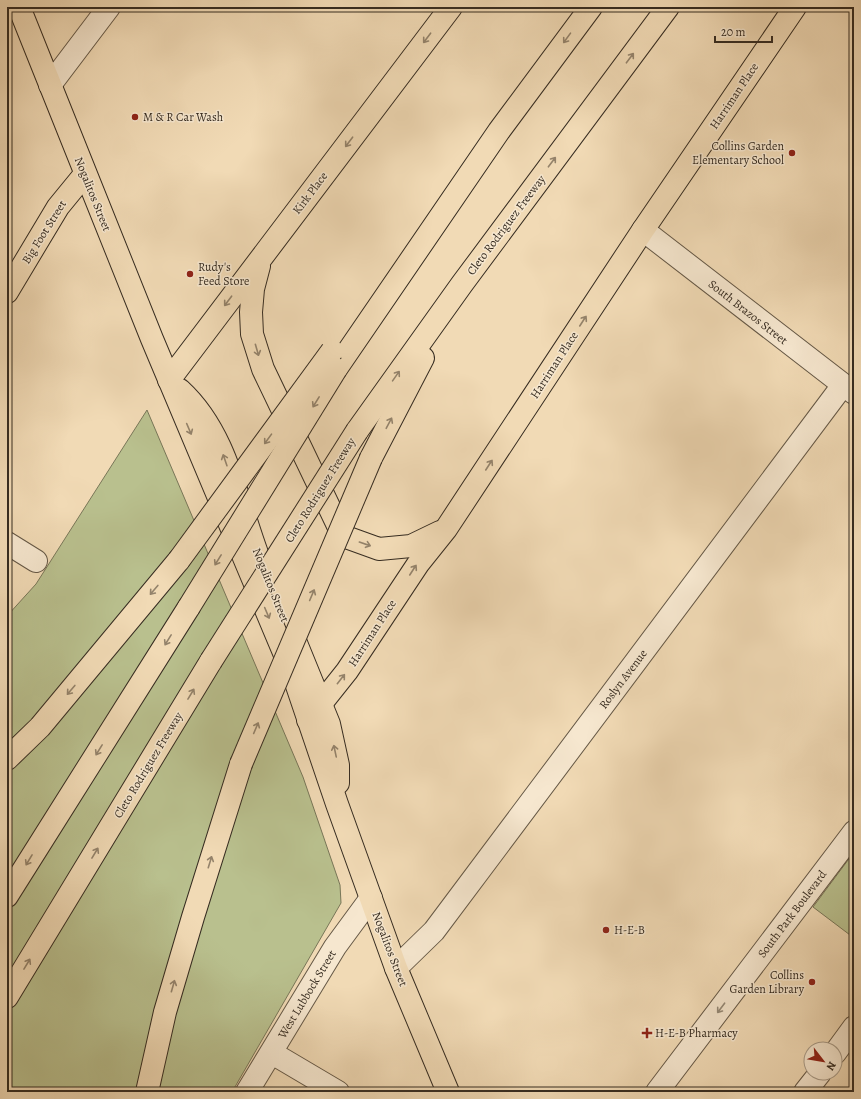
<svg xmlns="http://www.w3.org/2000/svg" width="861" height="1099" font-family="Alegreya,serif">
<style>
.green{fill:#b9c08e;stroke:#787658}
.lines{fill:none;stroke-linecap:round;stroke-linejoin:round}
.minor-casing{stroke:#655846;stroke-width:24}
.major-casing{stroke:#362c21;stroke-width:24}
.highway-casing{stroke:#362c21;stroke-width:24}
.minor{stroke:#f6e7cf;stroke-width:22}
.major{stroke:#f1dab5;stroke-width:22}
.highway{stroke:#f1dab5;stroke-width:22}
.highway-bridge-casing{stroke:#362c21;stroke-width:24;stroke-linecap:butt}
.highway-bridge{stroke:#f1dab5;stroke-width:22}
.oneway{stroke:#94836b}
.oneway2{stroke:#968a78}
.poi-dot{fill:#8f2418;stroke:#f6e7cf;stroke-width:1.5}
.labels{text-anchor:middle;stroke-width:3;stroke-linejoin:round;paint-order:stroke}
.street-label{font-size:12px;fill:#362c21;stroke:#f6e7cf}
.poi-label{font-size:12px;fill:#362c21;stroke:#f6e7cf;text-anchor:start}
</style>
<rect width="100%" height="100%" fill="#f1dab5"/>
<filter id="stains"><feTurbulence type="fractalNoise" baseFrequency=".005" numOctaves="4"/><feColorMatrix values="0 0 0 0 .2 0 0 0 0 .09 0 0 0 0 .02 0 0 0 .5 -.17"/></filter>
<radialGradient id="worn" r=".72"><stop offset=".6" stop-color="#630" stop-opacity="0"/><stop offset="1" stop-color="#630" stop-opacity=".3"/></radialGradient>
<!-- green -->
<g class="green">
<path d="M 147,410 L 303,777 L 340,885 L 341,903 L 232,1092 L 7,1092 L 7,616 L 36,584 Z"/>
<path d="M 854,852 L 854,938 L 813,907 Z"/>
</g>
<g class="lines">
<!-- minor casing -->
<g class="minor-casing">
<g id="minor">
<path d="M 50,85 L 109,7"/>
<path d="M 643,230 L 854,393"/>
<path d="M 7,543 L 36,561"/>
<path d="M 396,968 L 434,931 L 843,385"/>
<path d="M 272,1053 L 338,1092"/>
<path d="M 835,1053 L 854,1027"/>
<path d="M 247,1092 L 335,947 L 371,898"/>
<path d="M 657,1092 L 854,832"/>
<path d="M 805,1092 L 820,1073"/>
</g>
</g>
<!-- major casing -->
<g class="major-casing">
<g id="major">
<path d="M 19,7 L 152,339 L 293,674 L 337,804 L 396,968 L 448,1092"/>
<path d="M 259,266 L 253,289 L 251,312 L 252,334 L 263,369 L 343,536 L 379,549 L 411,546 L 440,532"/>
<path d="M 7,292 L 58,207 L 85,174"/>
<path d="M 169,380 L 451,7"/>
<path d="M 180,390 C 230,436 238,509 263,569"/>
<path d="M 296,643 L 329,724 L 338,765 L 338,783"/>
<path d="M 308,720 L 347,671 L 418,564 L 446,529 L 643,230 L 795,7"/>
</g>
</g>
<!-- highway casing -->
<g class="highway-casing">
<g id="highway">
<path d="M 336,369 L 499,131 L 591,7"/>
<path d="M 357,431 L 462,284 L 668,7"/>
<path d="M 371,458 L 423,358"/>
<path d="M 7,759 L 40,727 L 179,560"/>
<path d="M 7,896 L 189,607"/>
<path d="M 7,997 L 211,661"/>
<path d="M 147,1092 L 165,1012 L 193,917 L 241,764"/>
</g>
</g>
<!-- minor -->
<use href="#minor" class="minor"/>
<!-- major -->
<use href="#major" class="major"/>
<!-- highway -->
<use href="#highway" class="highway"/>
<!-- highway-bridge casing -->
<g class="highway-bridge-casing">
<g id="highway-bridge">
<path d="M 179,560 L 332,351"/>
<path d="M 189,607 L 336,369"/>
<path d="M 211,661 L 357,431"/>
<path d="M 241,764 L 371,458"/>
</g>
</g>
<!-- highway-bridge -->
<use href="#highway-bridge" class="highway-bridge"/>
</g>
<!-- one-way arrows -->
<defs><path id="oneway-shaft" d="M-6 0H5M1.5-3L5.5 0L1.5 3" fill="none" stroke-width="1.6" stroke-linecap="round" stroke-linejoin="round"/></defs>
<g class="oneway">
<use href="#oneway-shaft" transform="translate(427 38) rotate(127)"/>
<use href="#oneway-shaft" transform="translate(567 38) rotate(126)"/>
<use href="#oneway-shaft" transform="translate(630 58) rotate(-53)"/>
<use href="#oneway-shaft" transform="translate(349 142) rotate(127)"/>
<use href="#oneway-shaft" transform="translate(552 162) rotate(-53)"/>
<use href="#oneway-shaft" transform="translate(228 301) rotate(127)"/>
<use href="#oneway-shaft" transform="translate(583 321) rotate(-57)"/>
<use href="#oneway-shaft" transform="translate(257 350) rotate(74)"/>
<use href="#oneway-shaft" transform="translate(396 376) rotate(-55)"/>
<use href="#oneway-shaft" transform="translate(316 402) rotate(122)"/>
<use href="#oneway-shaft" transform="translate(389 423) rotate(-62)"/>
<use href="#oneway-shaft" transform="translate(189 429) rotate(67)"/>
<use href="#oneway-shaft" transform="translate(268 439) rotate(126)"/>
<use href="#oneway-shaft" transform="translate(225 460) rotate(-109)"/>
<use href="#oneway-shaft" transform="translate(489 465) rotate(-57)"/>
<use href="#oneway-shaft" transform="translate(365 544) rotate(19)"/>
<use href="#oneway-shaft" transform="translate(218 560) rotate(122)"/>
<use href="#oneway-shaft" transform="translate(413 570) rotate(-57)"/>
<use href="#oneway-shaft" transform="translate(154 590) rotate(130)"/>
<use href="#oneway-shaft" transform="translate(312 595) rotate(-67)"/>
<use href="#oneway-shaft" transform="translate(267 613) rotate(67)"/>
<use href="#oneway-shaft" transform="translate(168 640) rotate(122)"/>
<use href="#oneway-shaft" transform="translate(341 679) rotate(-52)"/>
<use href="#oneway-shaft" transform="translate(71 690) rotate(130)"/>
<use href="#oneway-shaft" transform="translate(191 694) rotate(-59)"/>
<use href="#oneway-shaft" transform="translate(256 728) rotate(-67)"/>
<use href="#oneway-shaft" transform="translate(99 750) rotate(122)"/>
<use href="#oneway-shaft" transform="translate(335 751) rotate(-102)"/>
<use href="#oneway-shaft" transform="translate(95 853) rotate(-59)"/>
<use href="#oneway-shaft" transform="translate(29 860) rotate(121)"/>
<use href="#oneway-shaft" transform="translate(210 862) rotate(-73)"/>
<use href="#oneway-shaft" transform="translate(27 964) rotate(-59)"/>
<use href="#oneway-shaft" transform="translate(173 986) rotate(-74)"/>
</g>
<use class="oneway2" href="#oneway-shaft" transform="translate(721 1008) rotate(127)"/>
<!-- markers -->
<g class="poi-dot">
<circle cx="135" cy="117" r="4"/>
<circle cx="792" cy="153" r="4"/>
<circle cx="190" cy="274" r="4"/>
<circle cx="606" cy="930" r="4"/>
<circle cx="812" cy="982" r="4"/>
<path d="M645 1027h4v4h4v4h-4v4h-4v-4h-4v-4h4z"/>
</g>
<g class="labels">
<!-- street labels -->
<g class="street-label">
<text transform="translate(734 96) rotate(-56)" y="4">Harriman Place</text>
<text transform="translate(310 193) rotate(-53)" y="4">Kirk Place</text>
<text transform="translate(93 194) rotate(68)" y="4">Nogalitos Street</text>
<text transform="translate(506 225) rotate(-53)" y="4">Cleto Rodriguez Freeway</text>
<text transform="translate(44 232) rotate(-58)" y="4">Big Foot Street</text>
<text transform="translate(748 312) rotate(38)" y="4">South Brazos Street</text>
<text transform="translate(554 365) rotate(-57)" y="4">Harriman Place</text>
<text transform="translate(320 490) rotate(-58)" y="4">Cleto Rodriguez Freeway</text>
<text transform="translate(271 585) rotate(68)" y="4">Nogalitos Street</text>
<text transform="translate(372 633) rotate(-57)" y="4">Harriman Place</text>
<text transform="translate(623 679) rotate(-53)" y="4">Roslyn Avenue</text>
<text transform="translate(148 765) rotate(-59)" y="4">Cleto Rodriguez Freeway</text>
<text transform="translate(792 914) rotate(-53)" y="4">South Park Boulevard</text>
<text transform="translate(390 949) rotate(69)" y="4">Nogalitos Street</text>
<text transform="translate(307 994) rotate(-59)" y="4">West Lubbock Street</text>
</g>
<!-- poi labels -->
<g class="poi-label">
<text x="143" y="121">M &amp; R Car Wash</text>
<text x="784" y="150" text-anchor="end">Collins Garden<tspan x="784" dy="14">Elementary School</tspan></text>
<text x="198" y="271">Rudy's<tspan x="198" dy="14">Feed Store</tspan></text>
<text x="614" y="934">H-E-B</text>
<text x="804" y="979" text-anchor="end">Collins<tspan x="804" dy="14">Garden Library</tspan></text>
<text x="655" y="1037">H-E-B Pharmacy</text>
</g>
</g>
<!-- margin -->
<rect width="861" height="1099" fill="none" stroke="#f1dab5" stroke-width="24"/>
<rect x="8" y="8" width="845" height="1083" fill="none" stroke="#362c21" stroke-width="2"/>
<rect x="12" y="12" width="837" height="1075" fill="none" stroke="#362c21"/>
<!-- north arrow -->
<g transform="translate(823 1061) rotate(121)"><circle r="19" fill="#f6e7cf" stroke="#a99c89"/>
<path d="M0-3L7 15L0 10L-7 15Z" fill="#8f2418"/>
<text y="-6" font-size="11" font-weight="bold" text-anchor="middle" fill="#362c21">N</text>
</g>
<!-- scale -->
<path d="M715 36v6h57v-6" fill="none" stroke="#362c21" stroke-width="2"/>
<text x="721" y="36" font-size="12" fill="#362c21" stroke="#f6e7cf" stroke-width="3" paint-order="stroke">20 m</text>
<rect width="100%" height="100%" filter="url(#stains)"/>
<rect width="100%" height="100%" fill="url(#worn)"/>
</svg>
